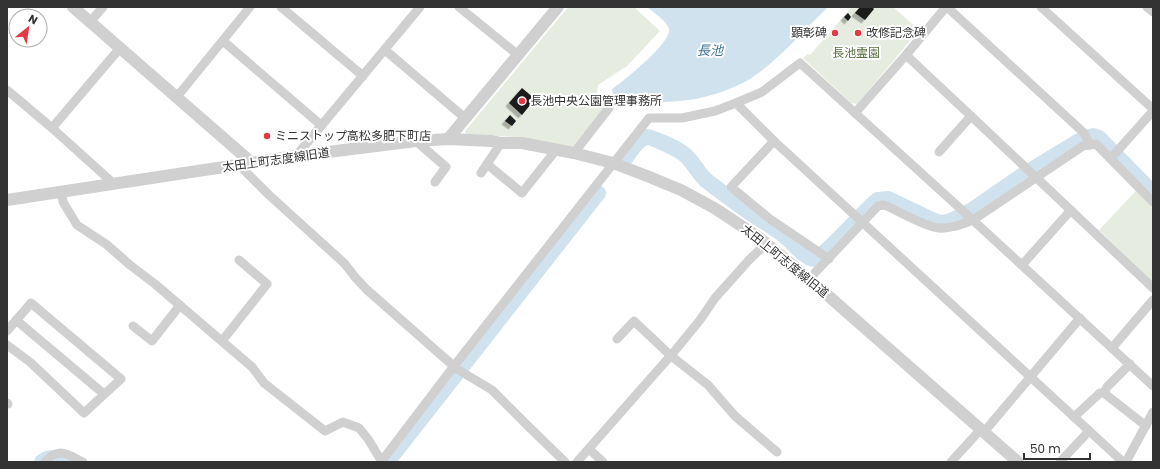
<svg xmlns="http://www.w3.org/2000/svg" width="1160" height="469" font-family="Poppins,'Noto Sans JP',sans-serif">
<style>
.green{fill:#e6ecdf}
.water{fill:#cfe2ee}
.lines{fill:none;stroke-linecap:round;stroke-linejoin:round}
.river{stroke:#cfe2ee;stroke-width:16}
.building{fill:#1a1a1a;filter:url(#shadow)}
.minor{stroke:#d0d0d0;stroke-width:9}
.tertiary{stroke:#d0d0d0;stroke-width:12}
.poi-dot{fill:#e63946;stroke:#fff;stroke-width:1.5}
.labels{text-anchor:middle;stroke-width:4;stroke-linejoin:round;paint-order:stroke}
.poi-label{font-size:12px;fill:#333;stroke:#fff;text-anchor:start}
.park-label{font-size:12px;fill:#56703f;stroke:#fff}
.street-label{font-size:12px;fill:#333;stroke:#fff}
.water-label{font-size:13px;font-style:italic;fill:#3f7597;stroke:#fff}
</style>
<defs>
<filter id="shadow"><feDropShadow dx="-3.5" dy="3.5" stdDeviation="0" flood-color="#0004"/></filter>
</defs>
<rect width="100%" height="100%" fill="#fff"/>
<!-- green -->
<g class="green">
<path d="M 568,7 L 634,7 L 660,31 L 627,66 L 598,85 L 597,93 L 603,98 L 606,108 L 576,147 L 516,137 L 466,134 L 465,131 Z"/>
<path d="M 852,7 L 893,7 L 919,30 L 857,104 L 851,103 L 803,58 L 808,54 L 810,55 Z"/>
<path d="M 1136,191 L 1153,209 L 1153,283 L 1099,230 Z"/>
</g>
<!-- water -->
<path class="water" d="M 647,7 L 828,7 C 803,31 779,60 750,79 C 733,89 709,97 690,100 C 672,102 653,103 635,103 C 628,103 620,101 614,104 L 611,102 L 614,99 L 612,89 C 624,81 672,42 669,29 C 668,22 653,12 647,7 Z"/>
<g class="lines">
<!-- river -->
<g class="river">
<path d="M 624,160 C 629,153 639,137 648,137 C 653,138 676,148 681,152 C 692,158 697,173 707,181 C 720,191 733,201 746,210 C 759,219 774,227 786,237 C 792,242 807,260 815,259 C 823,257 863,213 872,205 L 878,200 L 888,199 L 934,221 L 942,223 L 951,221 L 972,210 L 1023,175 L 1079,141 L 1093,136 L 1099,138 L 1153,193"/>
<path d="M 42,462 C 50,455 60,458 69,462"/>
<path d="M 387,462 L 598,193"/>
</g>
</g>
<!-- building -->
<g class="building">
<path d="M 860,7 L 872,7 L 874,9 L 865,20 L 855,13 Z"/>
<path d="M 848,13 L 851,17 L 848,21 L 844,17 Z"/>
<path d="M 522,88 L 535,99 L 522,115 L 509,103 Z"/>
<path d="M 510,115 L 516,121 L 512,126 L 505,121 Z"/>
</g>
<g class="lines">
<!-- minor -->
<g class="minor">
<path d="M 281,7 L 363,76"/>
<path d="M 459,7 L 518,55"/>
<path d="M 947,7 L 1084,133 L 1090,145"/>
<path d="M 1041,7 L 1153,109"/>
<path d="M 1147,7 L 1153,12"/>
<path d="M 90,22 L 103,7"/>
<path d="M 223,41 L 321,125"/>
<path d="M 385,50 L 465,118"/>
<path d="M 906,55 L 971,116 L 1153,288"/>
<path d="M 7,90 L 52,128 L 113,183"/>
<path d="M 176,98 L 250,7"/>
<path d="M 736,103 L 774,141 L 1123,462"/>
<path d="M 855,113 L 906,55 L 946,7"/>
<path d="M 52,128 L 120,48"/>
<path d="M 416,141 L 446,167 L 435,182"/>
<path d="M 774,141 L 731,187 L 770,219 L 829,259"/>
<path d="M 501,143 L 487,164 L 522,193 L 556,150"/>
<path d="M 939,152 L 971,116"/>
<path d="M 574,153 L 609,108"/>
<path d="M 296,156 L 420,7"/>
<path d="M 1111,158 L 1153,111"/>
<path d="M 240,165 L 245,171 L 269,195 L 344,263 L 355,277 L 366,289 L 457,369 L 492,390 L 528,426 L 565,462"/>
<path d="M 481,173 L 487,164"/>
<path d="M 61,191 L 63,202 L 77,225 L 106,244 L 130,265 L 155,284 L 252,367 L 264,383 L 325,431 L 343,422 L 359,428 L 368,439 L 382,462"/>
<path d="M 1022,265 L 1071,210"/>
<path d="M 809,279 L 878,206 L 883,205 L 887,206 C 900,212 926,227 939,228 C 951,229 962,224 973,220 L 1083,146 L 1096,144 L 1153,202"/>
<path d="M 16,320 L 104,394"/>
<path d="M 133,326 L 152,341 L 180,305"/>
<path d="M 7,331 L 31,303 L 121,379 L 84,413 L 30,362 L 7,345"/>
<path d="M 617,339 L 634,321 L 670,355 L 708,385 L 735,416 L 777,452"/>
<path d="M 222,341 L 267,284 L 239,260"/>
<path d="M 1112,348 L 1153,300"/>
<path d="M 1104,393 L 1107,387 L 1130,364"/>
<path d="M 7,403 L 8,404"/>
<path d="M 1074,417 L 1100,393 L 1104,393 L 1146,426"/>
<path d="M 984,432 L 1080,318"/>
<path d="M 589,449 L 603,462"/>
<path d="M 45,462 C 59,446 68,455 83,462"/>
<path d="M 381,462 L 454,366 L 649,118 L 682,118 L 715,111 L 736,103 L 762,92 L 800,63 L 963,211 L 1153,386"/>
<path d="M 577,462 L 673,353 L 700,320 L 715,298 L 749,260 L 767,243"/>
<path d="M 951,462 L 981,429"/>
<path d="M 1060,462 L 1089,431"/>
<path d="M 1126,462 L 1153,412"/>
</g>
<!-- tertiary -->
<g class="tertiary">
<path d="M 73,7 L 252,163"/>
<path d="M 448,139 L 558,7"/>
<path d="M 7,200 L 296,156 L 416,141 L 448,139 L 492,141 L 501,143 L 522,143 L 574,153 L 613,163 L 647,176 L 681,190 L 716,209 L 761,239 L 809,279 L 1018,462"/>
</g>
</g>
<!-- markers -->
<g class="poi-dot">
<circle cx="835" cy="33" r="4"/>
<circle cx="858" cy="33" r="4"/>
<circle cx="522" cy="101" r="4"/>
<circle cx="267" cy="136" r="4"/>
</g>
<g class="labels">
<!-- poi labels -->
<g class="poi-label">
<text x="827" y="37" text-anchor="end">顕彰碑</text>
<text x="866" y="37">改修記念碑</text>
<text x="530" y="105">長池中央公園管理事務所</text>
<text x="275" y="140">ミニストップ高松多肥下町店</text>
</g>
<!-- park labels -->
<g class="park-label">
<text x="856" y="57">長池霊園</text>
</g>
<!-- street labels -->
<g class="street-label">
<text transform="translate(276 160) rotate(-8)" y="4">太田上町志度線旧道</text>
<text transform="translate(785 261) rotate(39)" y="4">太田上町志度線旧道</text>
</g>
<!-- water labels -->
<g class="water-label">
<text x="710" y="55">長池</text>
</g>
</g>
<!-- border -->
<rect width="1160" height="469" fill="none" stroke="#333333" stroke-width="16"/>
<!-- north arrow -->
<g transform="translate(28 28) rotate(30)"><circle r="19" fill="#ffffff" stroke="#adadad"/>
<path d="M0-3L7 15L0 10L-7 15Z" fill="#e63946"/>
<text y="-6" font-size="11" font-weight="bold" text-anchor="middle" fill="#333333">N</text>
</g>
<!-- scale -->
<path d="M1024 453v6h66v-6" fill="none" stroke="#333333" stroke-width="2"/>
<text x="1030" y="453" font-size="12" fill="#333333" stroke="#ffffff" stroke-width="3" paint-order="stroke">50 m</text>
</svg>
